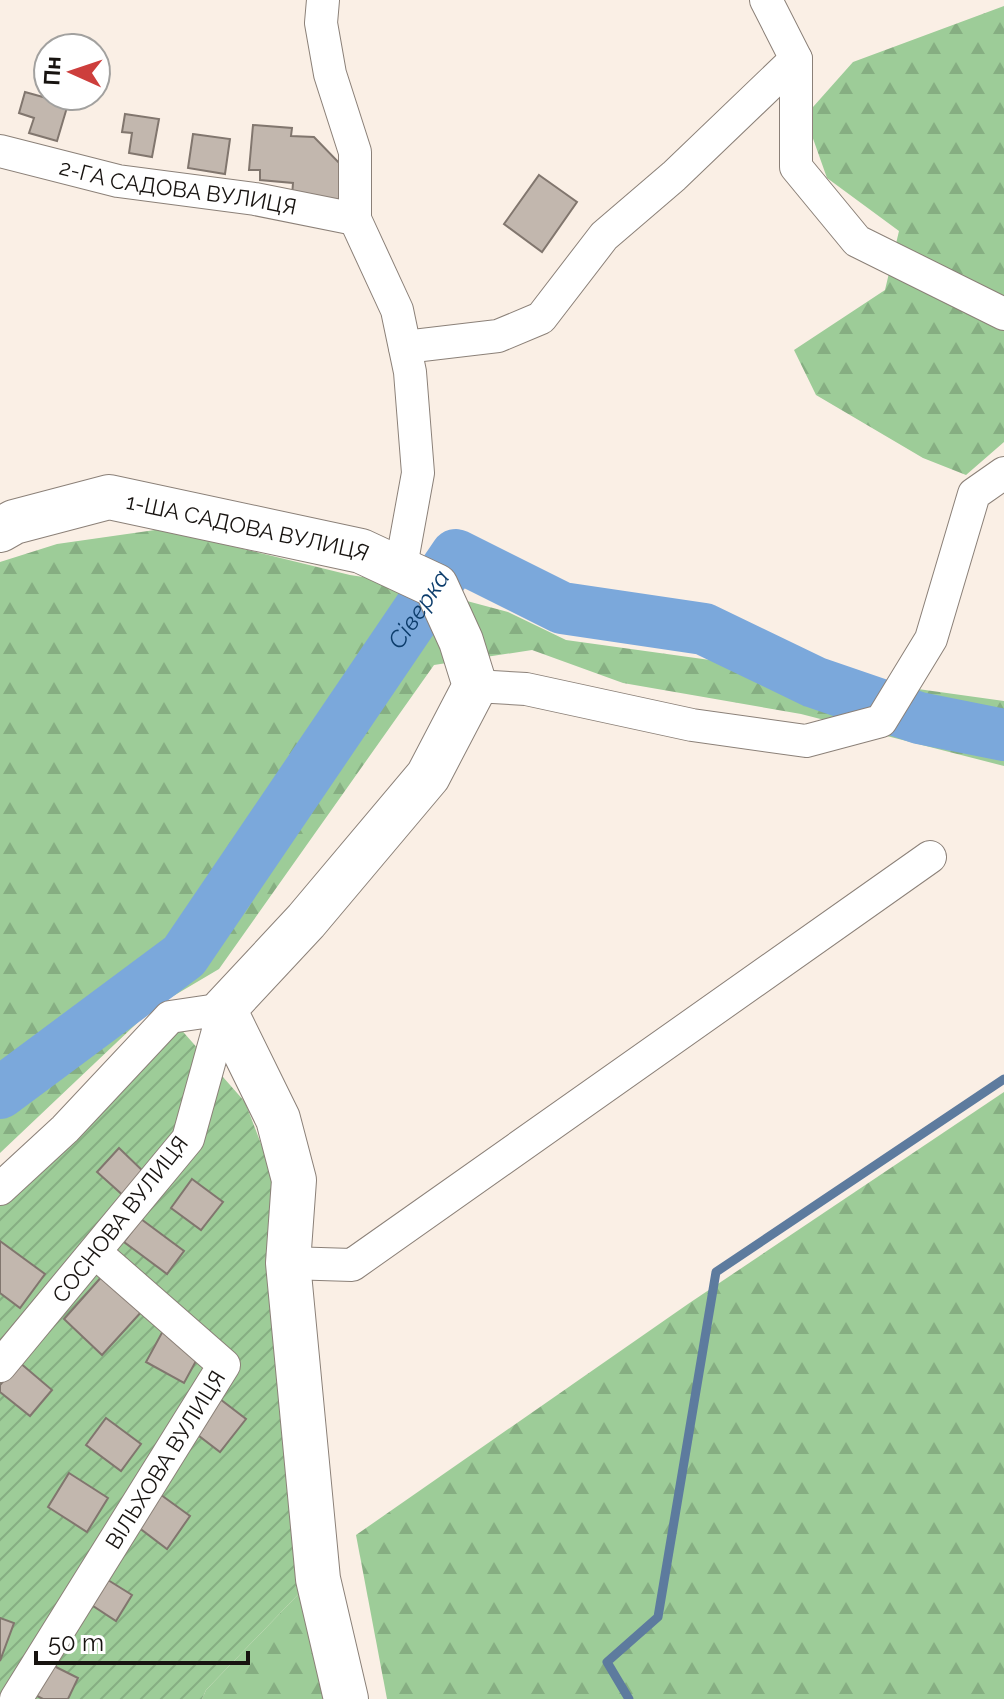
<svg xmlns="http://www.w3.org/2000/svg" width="1004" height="1699" font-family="Raleway,sans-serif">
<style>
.forest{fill:url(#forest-firs)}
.garden{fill:url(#garden-furrows)}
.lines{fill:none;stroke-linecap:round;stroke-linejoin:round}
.stream{stroke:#5d7b9e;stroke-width:9}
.river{stroke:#7ba8db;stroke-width:52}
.building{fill:#c2b7ae;stroke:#81766e;stroke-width:2}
.street-casing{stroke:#8b8078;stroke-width:34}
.secondary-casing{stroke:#8b8078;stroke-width:46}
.street{stroke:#fff;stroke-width:32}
.secondary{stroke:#fff;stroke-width:44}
.labels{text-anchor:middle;stroke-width:6;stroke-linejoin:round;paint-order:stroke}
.street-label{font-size:22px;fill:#171310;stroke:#fff}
.water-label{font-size:24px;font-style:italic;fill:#0d3d6c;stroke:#fff}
</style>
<defs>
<pattern id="forest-firs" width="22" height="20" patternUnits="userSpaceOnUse" patternTransform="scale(2)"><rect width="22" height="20" fill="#9dcc98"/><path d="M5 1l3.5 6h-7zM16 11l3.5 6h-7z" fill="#86ae82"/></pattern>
<pattern id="garden-furrows" width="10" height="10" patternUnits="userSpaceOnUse" patternTransform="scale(2)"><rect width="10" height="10" fill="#9dcc98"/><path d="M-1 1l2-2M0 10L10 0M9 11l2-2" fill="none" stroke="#86ae82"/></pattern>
</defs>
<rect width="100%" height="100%" fill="#faefe5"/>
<!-- forest -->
<g class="forest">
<path d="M 1004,6 L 1004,442 L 966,475 L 923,458 L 816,395 L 794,350 L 885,290 L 899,231 L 827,178 L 805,116 L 853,62 Z"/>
<path d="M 162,529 L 350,575 L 396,582 L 508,612 L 566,640 L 1004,701 L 1004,766 L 801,714 L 623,683 L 532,650 L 434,665 L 219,969 L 153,1008 L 0,1153 L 0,562 L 57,544 Z"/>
<path d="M 1004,1092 L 1004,1699 L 387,1699 L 356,1535 L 688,1304 Z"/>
<path d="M 312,1580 L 346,1699 L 202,1699 L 206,1690 Z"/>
</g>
<!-- garden -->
<path class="garden" d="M 170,1017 L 245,1102 L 273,1175 L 312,1580 L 206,1690 L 202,1699 L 0,1699 L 0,1189 Z"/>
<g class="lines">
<!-- stream -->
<path class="stream" d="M 629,1699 L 607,1662 L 658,1617 L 716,1272 L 1004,1079"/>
<!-- river -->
<path class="river" id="s1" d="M 0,1093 L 184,956 L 456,555 L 562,608 L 704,629 L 814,682 L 919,718 L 1004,735"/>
</g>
<!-- building -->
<g class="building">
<path d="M 25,92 L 68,104 L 57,141 L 29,133 L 34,118 L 19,113 Z"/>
<path d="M 125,114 L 159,119 L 152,157 L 129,153 L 132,133 L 122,132 Z"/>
<path d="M 253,125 L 292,128 L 291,136 L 314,137 L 347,171 L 344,200 L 292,196 L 293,183 L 260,180 L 260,170 L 249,170 Z"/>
<path d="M 193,134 L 230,139 L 225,174 L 188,168 Z"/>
<path d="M 539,175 L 577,202 L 542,252 L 504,224 Z"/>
<path d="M 119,1148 L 147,1175 L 126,1198 L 97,1172 Z"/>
<path d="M 192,1179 L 223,1202 L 201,1230 L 171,1208 Z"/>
<path d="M 141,1219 L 184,1251 L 167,1274 L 124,1242 Z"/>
<path d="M 0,1241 L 45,1274 L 20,1308 L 0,1293 Z"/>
<path d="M 104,1274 L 143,1310 L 102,1355 L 64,1319 Z"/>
<path d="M 164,1329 L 202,1350 L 184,1383 L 146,1362 Z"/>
<path d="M 19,1362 L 52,1390 L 30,1416 L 0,1392 L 0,1385 Z"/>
<path d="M 216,1396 L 246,1419 L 220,1452 L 190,1429 Z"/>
<path d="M 106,1418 L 141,1444 L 121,1471 L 86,1445 Z"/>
<path d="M 69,1473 L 108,1498 L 87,1532 L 48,1507 Z"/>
<path d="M 157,1492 L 190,1516 L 167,1549 L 134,1524 Z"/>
<path d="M 100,1575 L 132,1595 L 116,1621 L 84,1600 Z"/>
<path d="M 0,1618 L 14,1623 L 0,1661 Z"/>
<path d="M 48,1663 L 78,1678 L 68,1699 L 43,1699 L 33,1694 Z"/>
</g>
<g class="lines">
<!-- street casing -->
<g class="street-casing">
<g id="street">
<path d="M 323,0 L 321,23 L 330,74 L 355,152 L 355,219 L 397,310 L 410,372 L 418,473 L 400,572"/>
<path d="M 766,0 L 796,59 L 796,167 L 857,241 L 1004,314"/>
<path id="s2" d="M 0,151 L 118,181 L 255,199 L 355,219"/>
<path d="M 405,347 L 498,336 L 541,318 L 604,236 L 674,176 L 796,59"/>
<path d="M 475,686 L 526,689 L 692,725 L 806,741 L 881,721 L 931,639 L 974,494 L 1004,473"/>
<path d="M 0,1189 L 65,1129 L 170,1017 L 224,1009 L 188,1139 L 0,1366"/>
<path d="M 288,1263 L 352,1265 L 930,857"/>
<path id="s3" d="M 16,1699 L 224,1365 L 96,1253"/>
</g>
</g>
<!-- secondary casing -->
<g class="secondary-casing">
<g id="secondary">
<path id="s4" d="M 0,530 L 14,522 L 109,497 L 361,551 L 436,586 L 461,641 L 475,686 L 428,776 L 306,921 L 224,1009 L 278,1119 L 294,1180 L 288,1263 L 318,1579 L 346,1699"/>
</g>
</g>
<!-- street -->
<use href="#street" class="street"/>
<!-- secondary -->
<use href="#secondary" class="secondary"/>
</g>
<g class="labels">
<!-- street labels -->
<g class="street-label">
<text dy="8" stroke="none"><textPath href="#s2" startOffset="182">2-ГА САДОВА ВУЛИЦЯ</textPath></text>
<text dy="8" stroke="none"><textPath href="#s4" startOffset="256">1-ША САДОВА ВУЛИЦЯ</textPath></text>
<text transform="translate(120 1219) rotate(-52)" y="8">СОСНОВА ВУЛИЦЯ</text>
<text dy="8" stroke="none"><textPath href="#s3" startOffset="282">ВІЛЬХОВА ВУЛИЦЯ</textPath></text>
</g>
<!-- water labels -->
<g class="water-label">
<text dy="8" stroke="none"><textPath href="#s1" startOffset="648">Сіверка</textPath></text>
</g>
</g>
<!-- north arrow -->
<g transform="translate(72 72) rotate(273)"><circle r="38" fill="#ffffff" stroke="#a2a19f" stroke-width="2"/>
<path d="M0-6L14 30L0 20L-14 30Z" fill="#cd3e3c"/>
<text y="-12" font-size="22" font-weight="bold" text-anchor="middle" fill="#171310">Пн</text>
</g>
<!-- scale -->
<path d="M36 1651v12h212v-12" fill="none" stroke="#171310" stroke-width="4"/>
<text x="48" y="1651" font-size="24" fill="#171310" stroke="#ffffff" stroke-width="6" paint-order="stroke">50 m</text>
</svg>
